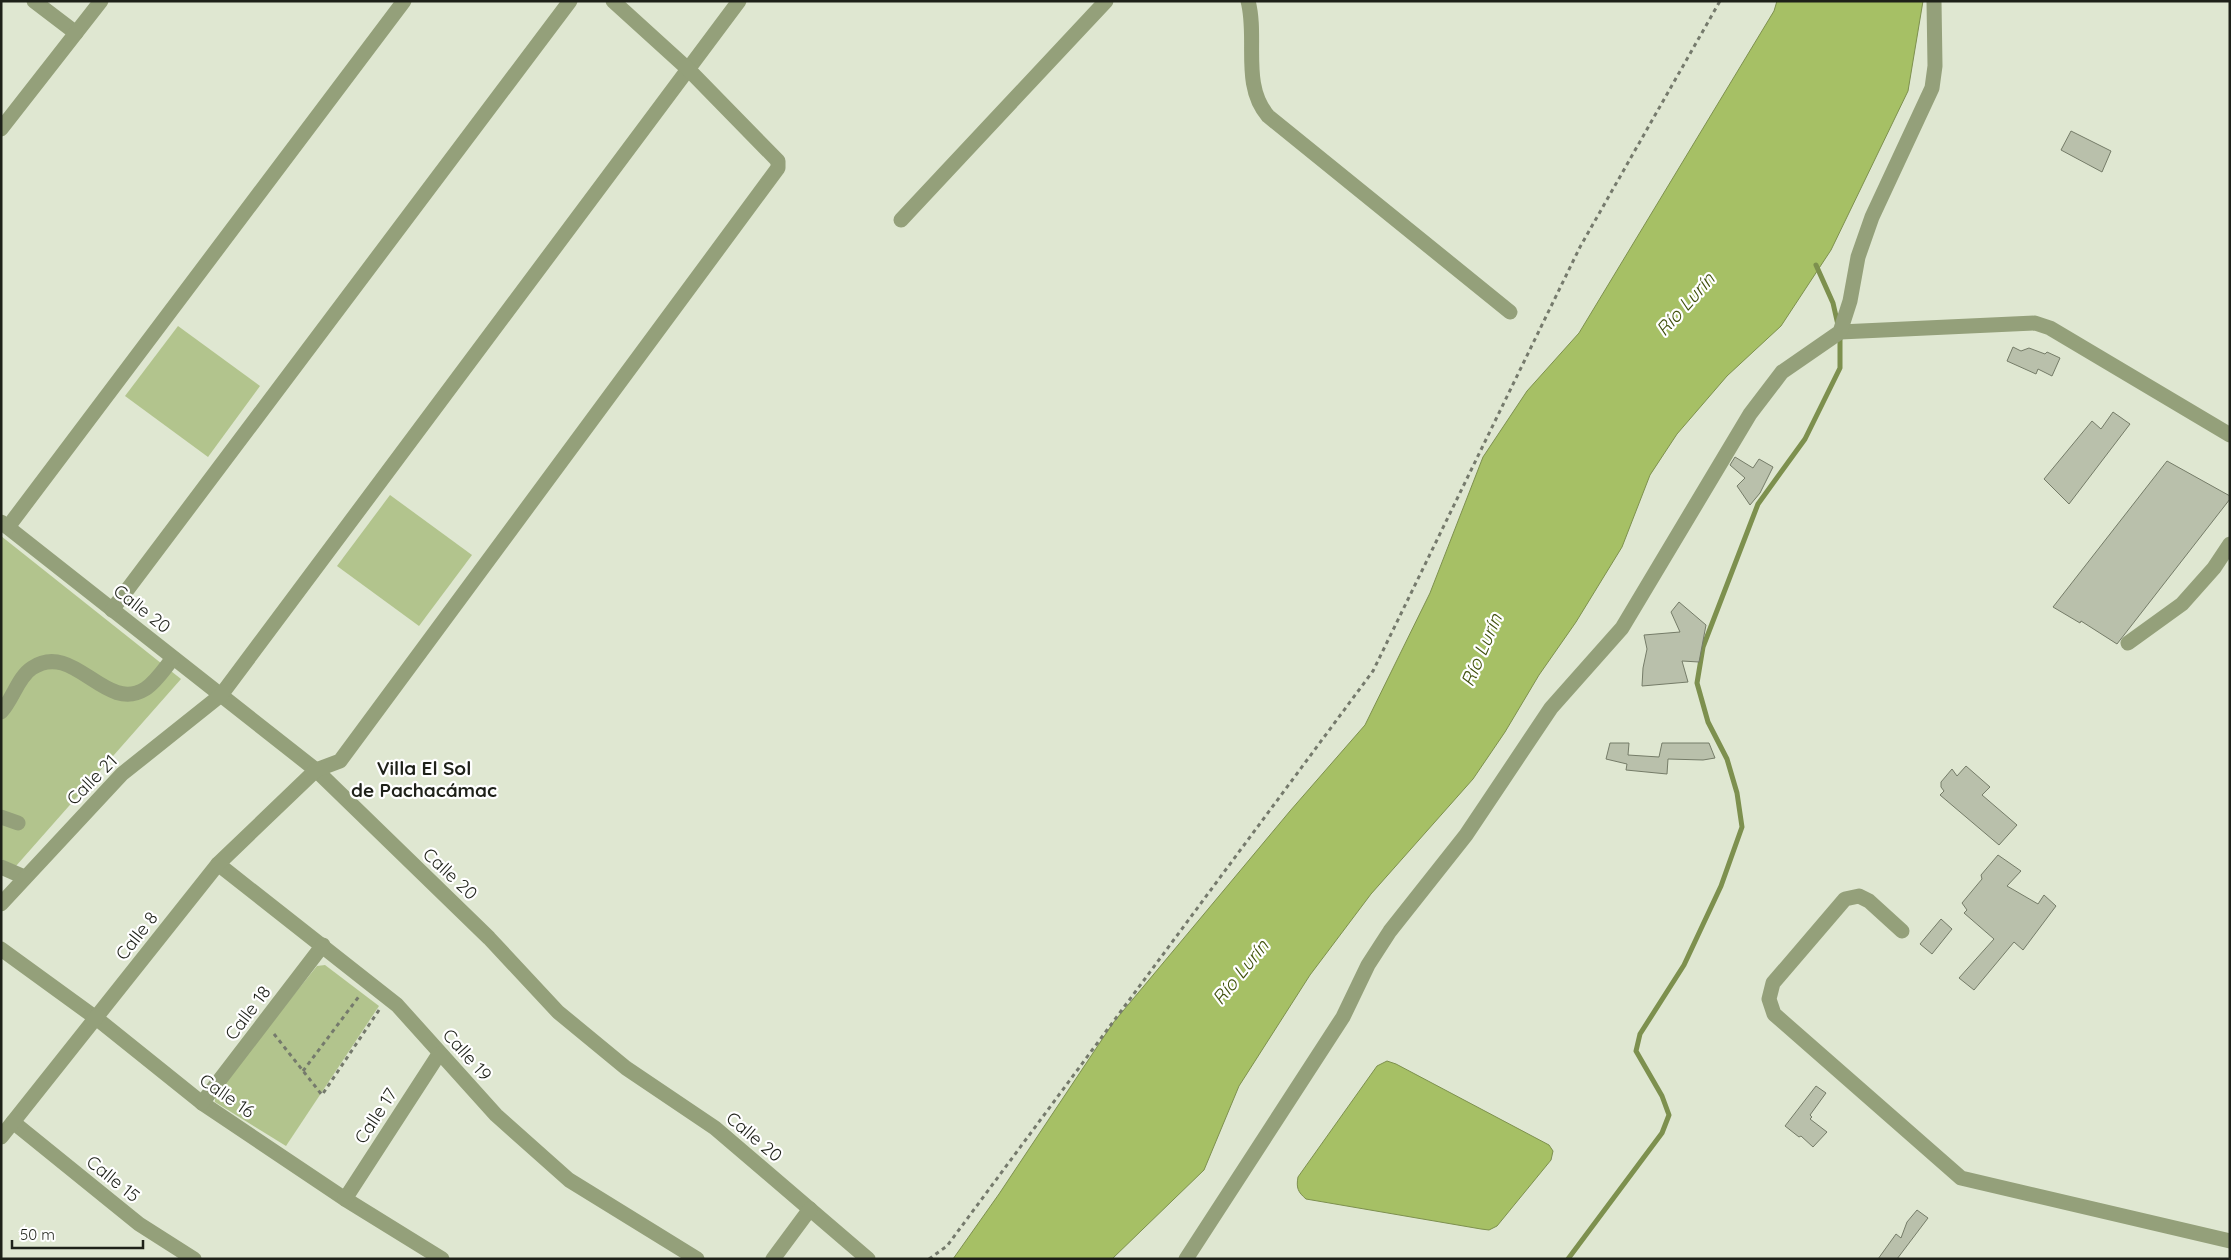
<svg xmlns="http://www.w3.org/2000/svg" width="2231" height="1260" font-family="Quicksand,sans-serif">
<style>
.green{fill:#b2c48d}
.water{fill:#a6c065;stroke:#7d904e}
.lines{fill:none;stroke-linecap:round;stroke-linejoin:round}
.stream{stroke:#7d904e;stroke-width:5}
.building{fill:#b9c0ab;stroke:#757c68}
.path{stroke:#757a6c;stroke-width:3;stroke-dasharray:4 4;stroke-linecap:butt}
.minor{stroke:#94a07a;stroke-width:15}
.labels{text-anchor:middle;stroke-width:4.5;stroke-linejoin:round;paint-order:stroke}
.street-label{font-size:18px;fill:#1e2119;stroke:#fff}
.water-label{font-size:19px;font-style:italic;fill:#41510d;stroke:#fff}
.neighbourhood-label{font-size:19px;font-weight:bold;fill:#1e2119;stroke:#fff}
</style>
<rect width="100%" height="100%" fill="#dfe7d1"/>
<!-- green -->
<g class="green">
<path d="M 178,326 L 260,386 L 208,457 L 125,396 Z"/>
<path d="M 390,495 L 472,555 L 419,626 L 337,566 Z"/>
<path d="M 1,536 L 181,679 L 16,866 L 1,859 Z"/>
<path d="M 325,965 L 379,1006 L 286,1146 L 215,1102 L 215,1092 L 317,966 Z"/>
</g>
<!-- water -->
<g class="water">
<path d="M 1777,1 L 1923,1 L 1908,91 L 1831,250 L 1781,326 L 1727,376 L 1677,434 L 1650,475 L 1622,547 L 1576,622 L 1539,675 L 1505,732 L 1473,779 L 1371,894 L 1310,975 L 1239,1086 L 1204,1170 L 1112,1259 L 953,1259 L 999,1194 L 1113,1023 L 1290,811 L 1365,725 L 1430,593 L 1483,457 L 1527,391 L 1579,333 L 1774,11 Z"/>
<path d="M 1387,1061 L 1396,1064 L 1549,1145 L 1553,1151 L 1551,1160 L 1497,1226 L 1489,1230 L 1481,1229 L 1306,1199 C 1298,1192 1296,1188 1298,1177 L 1377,1066 Z"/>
</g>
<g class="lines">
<!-- stream -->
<g class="stream">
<path d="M 1816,265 L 1833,303 L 1838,325"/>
<path d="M 1568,1259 L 1662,1133 L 1669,1115 L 1662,1096 L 1636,1051 L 1640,1034 L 1684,965 L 1721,886 L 1742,827 L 1737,793 L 1727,759 L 1708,722 L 1697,683 L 1703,647 L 1758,504 L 1805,439 L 1840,368 L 1840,335"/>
</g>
</g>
<!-- building -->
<g class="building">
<path d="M 2071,131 L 2111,151 L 2102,172 L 2061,150 Z"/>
<path d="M 2013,347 L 2021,351 L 2029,348 L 2045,354 L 2047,352 L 2060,358 L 2052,376 L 2038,369 L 2036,374 L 2007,361 Z"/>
<path d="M 2113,412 L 2130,424 L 2069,504 L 2044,479 L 2092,421 L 2101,429 Z"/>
<path d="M 1735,457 L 1753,468 L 1759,459 L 1773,467 L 1760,493 L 1750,505 L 1737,486 L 1745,478 L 1730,465 Z"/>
<path d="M 2167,461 L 2230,496 L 2230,499 L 2117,644 L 2081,621 L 2080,623 L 2053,607 Z"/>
<path d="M 1679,602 L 1706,625 L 1699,662 L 1682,661 L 1688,682 L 1642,686 L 1643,668 L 1647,649 L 1644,635 L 1680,632 L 1671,612 Z"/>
<path d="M 1610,743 L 1629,743 L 1628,755 L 1659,757 L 1662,743 L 1709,743 L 1715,758 L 1703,760 L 1668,759 L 1667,774 L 1626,770 L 1627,764 L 1606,759 Z"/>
<path d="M 1966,766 L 1990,787 L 1982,795 L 2017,825 L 1999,845 L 1940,795 L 1944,791 L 1941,787 L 1941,782 L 1952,769 L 1957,776 Z"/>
<path d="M 1998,855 L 2021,871 L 2007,886 L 2038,904 L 2044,895 L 2056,906 L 2023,950 L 2014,942 L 1974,990 L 1959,978 L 1994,939 L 1964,913 L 1967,910 L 1962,903 L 1982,879 L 1981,875 Z"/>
<path d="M 1941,919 L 1952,929 L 1932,954 L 1920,944 Z"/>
<path d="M 1816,1086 L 1826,1093 L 1810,1115 L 1812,1117 L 1810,1119 L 1827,1132 L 1813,1147 L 1801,1136 L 1799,1137 L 1785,1126 Z"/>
<path d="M 1917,1210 L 1928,1218 L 1897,1259 L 1878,1259 L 1896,1234 L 1901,1238 L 1907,1222 Z"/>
</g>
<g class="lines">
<!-- path -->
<g class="path">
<path d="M 274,1034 L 322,1095 L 379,1010"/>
<path d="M 303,1071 L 360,995"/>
<path d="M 929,1259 L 947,1246 L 1373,671 L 1580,247 L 1720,1"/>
</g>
<!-- minor -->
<g class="minor">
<path d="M 34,1 L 76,33"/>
<path d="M 1248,1 C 1258,38 1241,85 1268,116 L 1510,312"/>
<path d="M 1,129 L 101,1"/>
<path d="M 901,220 L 1106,1"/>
<path d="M 1840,332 L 2035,323 L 2050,328 L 2230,435"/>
<path d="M 1,522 L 316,770 L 489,938 L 558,1012 L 626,1068 L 715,1128 L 868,1259"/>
<path d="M 8,527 L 404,1"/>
<path d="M 112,610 L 570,1"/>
<path d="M 2128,643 L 2182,604 L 2214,568 L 2230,544"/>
<path d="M 1,712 C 13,699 18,677 32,668 C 74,640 105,714 145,689 C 156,682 165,668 173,658"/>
<path d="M 1,817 L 18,823"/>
<path d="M 218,864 L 397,1005 L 496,1115 L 569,1180 L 697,1259"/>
<path d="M 1,867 L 24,877"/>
<path d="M 1,904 L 122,774 L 221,695 L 739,1"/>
<path d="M 1902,931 L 1869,901 L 1859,896 L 1845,899 L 1773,983 L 1769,999 L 1774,1014 L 1961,1178 L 2230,1241"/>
<path d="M 1,949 L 96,1018 L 202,1103 L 345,1199 L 442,1259"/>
<path d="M 202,1103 L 323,945"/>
<path d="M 13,1122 L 139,1224 L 194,1259"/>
<path d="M 1,1137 L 218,864 L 316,770 L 340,761 L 778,168 L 778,161 L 689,70 L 613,1"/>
<path d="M 345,1199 L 439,1054"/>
<path d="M 773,1259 L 810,1209"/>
<path d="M 1186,1259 L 1343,1017 L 1368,965 L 1390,931 L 1466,835 L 1551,708 L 1622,628 L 1750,414 L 1782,372 L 1840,332 L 1850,301 L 1858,257 L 1872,217 L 1932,88 L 1935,66 L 1934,1"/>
</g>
</g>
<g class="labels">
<!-- street labels -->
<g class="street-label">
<text transform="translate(142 609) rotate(38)" y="6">Calle 20</text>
<text transform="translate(92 780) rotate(-45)" y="6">Calle 21</text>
<text transform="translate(450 874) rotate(43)" y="6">Calle 20</text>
<text transform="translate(137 936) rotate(-52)" y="6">Calle 8</text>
<text transform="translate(248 1013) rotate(-53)" y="6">Calle 18</text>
<text transform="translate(467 1055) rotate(48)" y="6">Calle 19</text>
<text transform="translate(227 1096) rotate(35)" y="6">Calle 16</text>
<text transform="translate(376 1116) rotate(-57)" y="6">Calle 17</text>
<text transform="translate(754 1137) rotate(40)" y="6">Calle 20</text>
<text transform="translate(113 1179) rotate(39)" y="6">Calle 15</text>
</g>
<!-- water labels -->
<g class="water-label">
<text transform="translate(1685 304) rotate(-48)" y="7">Río Lurín</text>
<text transform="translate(1481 650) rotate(-67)" y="7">Río Lurín</text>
<text transform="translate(1240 972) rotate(-51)" y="7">Río Lurín</text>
</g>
<!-- neighbourhood labels -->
<g class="neighbourhood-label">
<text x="424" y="775">Villa El Sol<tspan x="424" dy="22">de Pachacámac</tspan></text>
</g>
</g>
<!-- border -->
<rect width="2231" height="1260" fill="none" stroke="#1e2119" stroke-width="5"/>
<!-- scale -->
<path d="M12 1240v8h131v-8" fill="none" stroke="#1e2119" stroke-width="2.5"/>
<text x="20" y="1240" font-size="15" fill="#1e2119" stroke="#ffffff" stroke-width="4" paint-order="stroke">50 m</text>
</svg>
